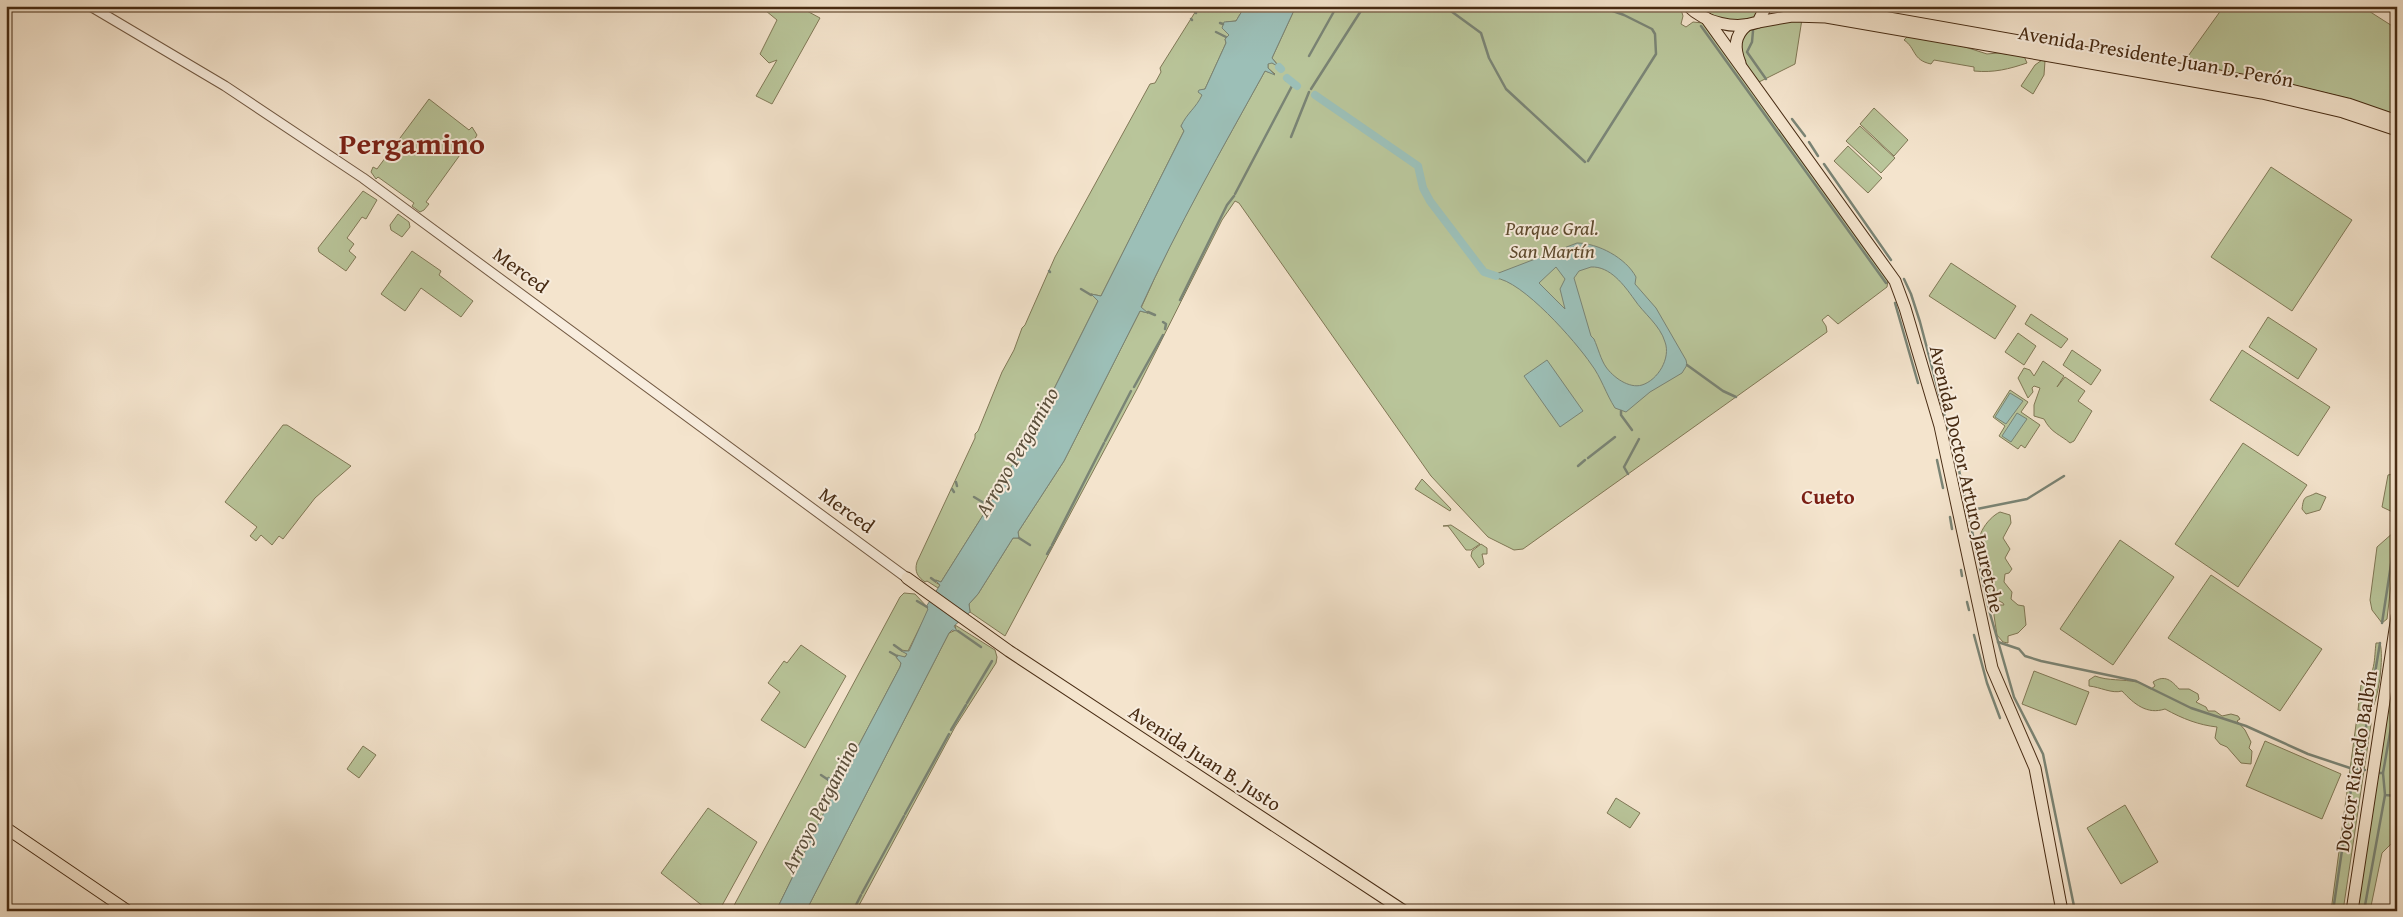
<svg xmlns="http://www.w3.org/2000/svg" width="2403" height="917" font-family="'Gentium Book Plus',serif">
<style>
.green{fill:#b9c59a;stroke:#807856}
.water{fill:#9cbfb7;stroke:#7a8475;fill-rule:evenodd}
.lines{fill:none;stroke-linecap:round;stroke-linejoin:round}
.stream{stroke:#7a8475;stroke-width:2.5}
.canal{stroke:#9cbfb7;stroke-width:8}
.minor-casing{stroke:#725942;stroke-width:11}
.major-casing{stroke:#472b13;stroke-width:13}
.minor{stroke:#f8edde;stroke-width:9}
.major{stroke:#f4e4cd;stroke-width:11}
.labels{text-anchor:middle;stroke-width:4;stroke-linejoin:round;paint-order:stroke}
.street-label{font-size:20px;fill:#472b13;stroke:#f8edde}
.park-label{font-size:20px;font-style:italic;fill:#5e4a2e;stroke:#f8edde}
.water-label{font-size:21px;font-style:italic;fill:#5c503c;stroke:#f8edde}
.neighbourhood-label{font-size:21px;font-weight:bold;fill:#7a1f14;stroke:#f8edde}
.town-label{font-size:30px;font-weight:bold;fill:#7a1f14;stroke:#f8edde}
</style>
<rect width="100%" height="100%" fill="#f4e4cd"/>
<filter id="stains"><feTurbulence type="fractalNoise" baseFrequency=".004" numOctaves="4"/><feColorMatrix values="0 0 0 0 .2 0 0 0 0 .09 0 0 0 0 .02 0 0 0 .5 -.17"/></filter>
<radialGradient id="worn" r=".72"><stop offset=".6" stop-color="#630" stop-opacity="0"/><stop offset="1" stop-color="#630" stop-opacity=".3"/></radialGradient>
<!-- green -->
<g class="green">
<path d="M 760,6 L 807,6 L 807,11 L 820,18 L 772,104 L 756,96 L 777,60 L 769,63 L 760,54 L 777,20 Z"/>
<path d="M 1199,6 L 1245,6 L 1236,21 L 1226,22 L 1229,35 L 1225,39 L 1226,43 L 1205,89 L 1200,91 L 1203,94 L 1195,110 L 1192,110 L 1181,126 L 1184,131 L 1101,296 L 1091,294 L 1098,301 L 1038,421 L 990,503 L 983,504 L 986,508 L 985,512 L 941,582 L 936,580 L 935,582 L 940,585 L 938,588 L 927,581 L 925,582 C 918,577 914,572 917,562 L 975,438 L 975,434 L 978,431 L 1002,372 L 1014,350 L 1022,328 L 1025,325 L 1055,257 L 1150,84 L 1155,83 L 1161,72 L 1160,68 Z"/>
<path d="M 1296,6 L 1680,6 L 1683,16 L 1681,24 L 1686,27 L 1693,22 L 1703,23 L 1888,280 L 1887,287 L 1838,324 L 1828,315 L 1822,320 L 1826,326 L 1827,332 L 1523,549 L 1514,550 L 1488,537 L 1431,476 L 1239,203 L 1235,201 L 1222,220 L 1137,389 L 1005,636 L 970,612 L 969,604 L 978,594 L 1013,538 L 1019,538 L 1018,532 L 1064,461 L 1140,311 L 1148,313 L 1141,308 C 1177,226 1222,149 1265,71 L 1275,74 L 1268,68 L 1268,64 L 1270,62 L 1279,66 L 1272,58 Z"/>
<path d="M 1695,6 L 1762,6 L 1758,16 C 1736,26 1715,18 1695,6 Z"/>
<path d="M 2224,6 L 2361,6 L 2397,29 L 2397,116 L 2351,99 L 2289,84 L 2273,78 L 2261,75 L 2251,77 L 2188,66 L 2186,59 Z"/>
<path d="M 1802,19 L 1795,64 L 1759,82 C 1747,65 1739,59 1741,37 C 1757,23 1782,22 1802,19 Z"/>
<path d="M 1908,36 L 1956,44 L 1987,54 L 1998,53 L 2024,56 L 2027,63 C 2009,69 1994,73 1974,71 L 1974,67 L 1934,60 L 1931,64 C 1912,60 1916,48 1904,40 Z"/>
<path d="M 2042,60 L 2045,61 L 2044,75 L 2033,94 L 2021,86 L 2035,65 Z"/>
<path d="M 429,99 L 469,130 L 472,127 L 477,135 L 473,142 L 470,141 L 426,202 L 429,204 L 424,210 L 420,212 L 412,206 L 414,203 L 378,177 L 376,179 L 371,172 L 373,167 L 377,169 Z"/>
<path d="M 1874,108 L 1908,140 L 1894,156 L 1860,124 Z"/>
<path d="M 1860,126 L 1895,158 L 1881,173 L 1846,141 Z"/>
<path d="M 1848,146 L 1882,178 L 1868,193 L 1834,161 Z"/>
<path d="M 2271,167 L 2352,220 L 2292,311 L 2211,257 Z"/>
<path d="M 363,191 L 377,200 L 366,219 L 362,217 L 347,238 L 354,244 L 349,251 L 356,257 L 346,271 L 319,252 L 318,248 Z"/>
<path d="M 398,214 L 409,222 L 410,227 L 402,237 L 391,230 L 390,225 Z"/>
<path d="M 412,251 L 441,271 L 439,275 L 473,301 L 461,317 L 421,288 L 405,311 L 381,294 Z"/>
<path d="M 1951,263 L 2016,306 L 1995,339 L 1929,296 Z"/>
<path d="M 2031,314 L 2068,339 L 2061,348 L 2025,324 Z"/>
<path d="M 2268,317 L 2317,349 L 2298,379 L 2249,347 Z"/>
<path d="M 2018,333 L 2036,346 L 2024,365 L 2005,352 Z"/>
<path d="M 2072,350 L 2101,370 L 2091,385 L 2063,365 Z"/>
<path d="M 2242,350 L 2330,407 L 2298,456 L 2210,400 Z"/>
<path d="M 2043,361 L 2064,376 L 2057,387 L 2065,377 L 2085,391 L 2078,401 L 2092,411 L 2074,441 L 2070,443 C 2061,435 2051,433 2044,419 L 2034,416 L 2034,405 L 2040,388 L 2034,386 L 2032,388 L 2033,392 L 2028,398 L 2018,378 L 2024,368 L 2030,370 L 2034,376 Z"/>
<path d="M 2010,390 L 2028,402 L 2021,412 L 2040,425 L 2025,448 L 2021,445 L 2018,449 L 1999,436 L 2005,426 L 1993,417 Z"/>
<path d="M 283,425 L 287,425 L 351,466 L 315,498 L 283,539 L 279,536 L 272,545 L 261,535 L 256,541 L 250,536 L 257,527 L 225,502 Z"/>
<path d="M 2243,443 L 2307,485 L 2238,587 L 2175,544 Z"/>
<path d="M 2397,473 L 2397,514 L 2382,507 L 2388,475 Z"/>
<path d="M 1422,479 L 1451,509 L 1450,511 L 1415,489 Z"/>
<path d="M 2316,493 L 2326,497 L 2320,510 L 2306,514 L 2302,509 C 2304,494 2305,499 2316,493 Z"/>
<path d="M 2000,512 L 2010,515 L 2011,523 L 2003,538 L 2010,549 L 2005,558 L 2012,569 L 2009,573 L 2005,574 L 2004,582 L 2012,592 L 2011,599 L 2018,605 L 2024,606 L 2026,625 L 2018,633 L 2008,636 L 2008,643 L 2003,642 L 1997,635 L 1993,609 L 1997,605 L 2004,605 L 2003,603 L 1990,596 L 1985,567 L 1986,563 L 1983,561 L 1983,554 C 1971,541 1987,518 2000,512 Z"/>
<path d="M 1451,525 L 1480,544 L 1471,550 L 1466,550 L 1448,526 L 1443,526 Z"/>
<path d="M 2394,532 L 2397,532 L 2387,619 L 2382,623 L 2372,610 L 2370,600 L 2377,547 Z"/>
<path d="M 2120,540 L 2174,577 L 2113,665 L 2060,629 Z"/>
<path d="M 1481,544 L 1487,548 L 1487,554 L 1482,554 L 1484,564 L 1479,568 L 1471,556 L 1472,551 Z"/>
<path d="M 2211,575 L 2322,649 L 2280,711 L 2168,638 Z"/>
<path d="M 904,593 L 915,594 L 929,609 L 908,651 L 901,650 L 907,654 L 905,657 L 896,657 L 901,663 L 900,667 L 843,775 L 838,781 L 833,778 L 829,784 L 834,787 L 835,790 L 776,911 L 731,911 L 900,597 Z"/>
<path d="M 955,625 L 995,650 L 997,657 L 996,663 L 955,727 L 856,911 L 806,911 L 949,633 L 956,630 Z"/>
<path d="M 2376,643 L 2380,643 C 2384,656 2379,701 2370,712 L 2358,710 L 2361,685 C 2376,677 2374,658 2376,643 Z"/>
<path d="M 801,645 L 846,676 L 805,748 L 761,720 L 780,692 L 768,683 L 784,661 L 787,663 Z"/>
<path d="M 2034,671 L 2089,692 L 2076,725 L 2022,704 Z"/>
<path d="M 2397,674 L 2397,838 L 2382,853 L 2370,911 L 2357,911 L 2393,679 Z"/>
<path d="M 2095,676 C 2108,681 2123,679 2137,682 C 2142,683 2146,687 2151,689 L 2155,686 L 2153,682 C 2165,674 2172,681 2179,689 L 2189,689 L 2198,694 L 2199,699 L 2196,702 L 2206,707 L 2208,711 L 2215,711 L 2222,716 L 2231,714 L 2238,716 L 2240,719 L 2237,721 L 2245,730 L 2251,742 L 2249,748 L 2252,751 L 2251,764 L 2241,763 L 2227,747 L 2220,744 L 2215,738 L 2217,727 C 2199,725 2183,719 2165,709 C 2147,715 2134,704 2122,691 C 2112,694 2100,687 2089,686 L 2089,680 Z"/>
<path d="M 2357,717 L 2370,720 L 2371,724 L 2343,911 L 2331,911 Z"/>
<path d="M 2265,741 L 2341,774 L 2322,819 L 2246,786 Z"/>
<path d="M 363,746 L 376,755 L 359,778 L 347,769 Z"/>
<path d="M 1616,798 L 1640,813 L 1630,828 L 1607,813 Z"/>
<path d="M 2125,805 L 2158,862 L 2121,884 L 2087,828 Z"/>
<path d="M 708,808 L 757,842 L 719,911 L 709,911 L 661,873 Z"/>
</g>
<!-- water -->
<g class="water">
<path d="M 1245,6 L 1296,6 L 1272,58 L 1279,67 L 1272,63 L 1268,64 L 1268,68 L 1275,75 L 1265,71 C 1222,149 1178,226 1141,307 L 1148,313 L 1140,311 L 1064,461 L 1018,532 L 1019,538 L 1013,538 L 978,594 L 969,604 L 970,612 L 954,626 L 957,631 L 952,630 L 949,633 L 806,911 L 776,911 L 835,790 L 834,787 L 827,780 L 828,777 L 838,781 L 843,775 L 900,667 L 901,663 L 896,657 L 897,655 L 905,657 L 907,654 L 901,651 L 909,651 L 928,609 L 926,607 L 940,585 L 935,580 L 941,582 L 985,512 L 986,508 L 983,504 L 990,503 L 1038,421 L 1098,301 L 1091,294 L 1101,296 L 1184,131 L 1181,126 C 1187,113 1196,108 1202,95 L 1198,92 L 1199,90 L 1205,89 L 1226,43 L 1225,39 L 1229,35 L 1222,28 L 1224,22 L 1236,21 Z"/>
<path d="M 1577,243 C 1598,243 1626,258 1636,277 L 1635,284 L 1656,308 L 1686,360 L 1687,365 L 1682,373 L 1650,392 L 1626,412 L 1615,408 C 1606,394 1601,377 1591,364 C 1576,342 1522,280 1495,278 L 1496,274 ZM 1556,267 L 1565,279 L 1560,289 L 1565,309 L 1539,283 ZM 1591,267 C 1610,266 1624,285 1634,299 C 1644,314 1660,325 1665,342 C 1671,358 1658,380 1642,385 C 1629,389 1613,377 1606,367 C 1601,360 1598,348 1594,339 L 1591,336 L 1574,278 L 1579,271 Z"/>
<path d="M 1547,360 L 1583,411 L 1560,427 L 1524,376 Z"/>
<path d="M 2010,393 L 2023,401 L 2006,424 L 1995,417 Z"/>
<path d="M 2017,413 L 2027,419 L 2011,442 L 2002,436 Z"/>
</g>
<g class="lines">
<!-- stream -->
<g class="stream">
<path d="M 1444,6 L 1481,33 L 1489,58 L 1506,89 L 1585,162"/>
<path d="M 1195,12 L 1196,13"/>
<path d="M 1191,19 L 1192,20"/>
<path d="M 1220,23 L 1223,24"/>
<path d="M 1701,26 L 1886,283"/>
<path d="M 1753,31 L 1752,42 L 1747,52 L 1766,79"/>
<path d="M 1216,32 L 1226,37"/>
<path d="M 1309,56 L 1337,6"/>
<path d="M 1286,80 L 1289,82"/>
<path d="M 1311,89 L 1364,6"/>
<path d="M 1792,119 L 1805,136"/>
<path d="M 1291,137 L 1309,92"/>
<path d="M 1809,142 L 1818,156"/>
<path d="M 1588,161 L 1656,54 L 1655,34 L 1652,29 L 1624,15 L 1599,6"/>
<path d="M 1824,164 L 1891,260"/>
<path d="M 1235,194 L 1293,84"/>
<path d="M 1049,271 L 1050,272"/>
<path d="M 1904,279 L 1911,294 L 1920,322 L 1955,454"/>
<path d="M 1081,289 L 1091,295"/>
<path d="M 1180,300 L 1227,205 L 1234,196"/>
<path d="M 1895,303 L 1918,383"/>
<path d="M 1148,312 L 1155,315"/>
<path d="M 1163,322 L 1166,324 L 1165,329"/>
<path d="M 1687,365 L 1723,391 L 1736,397"/>
<path d="M 1134,387 L 1163,335"/>
<path d="M 1621,411 L 1621,415 L 1632,430"/>
<path d="M 1105,441 L 1131,391"/>
<path d="M 1588,458 L 1615,437"/>
<path d="M 1937,460 L 1943,488"/>
<path d="M 1957,461 L 1989,610 L 2014,697 L 2043,754 L 2075,911"/>
<path d="M 1578,466 L 1585,460"/>
<path d="M 1628,474 L 1624,467 L 1639,439"/>
<path d="M 956,482 L 957,486"/>
<path d="M 952,489 L 954,492"/>
<path d="M 974,497 L 984,503"/>
<path d="M 1967,511 L 2027,499 L 2064,476"/>
<path d="M 1950,517 L 1952,529"/>
<path d="M 1019,538 L 1030,545"/>
<path d="M 1052,545 L 1104,443"/>
<path d="M 1047,554 L 1051,547"/>
<path d="M 1961,570 L 1962,576"/>
<path d="M 931,578 L 935,581"/>
<path d="M 917,601 L 927,607"/>
<path d="M 1967,602 L 1969,610"/>
<path d="M 2382,623 L 2396,532"/>
<path d="M 958,631 L 981,647"/>
<path d="M 1974,635 L 1987,683 L 2000,718"/>
<path d="M 1998,642 L 2019,649 L 2025,656 L 2041,661 L 2136,681 L 2191,708 L 2246,726 L 2308,754 L 2350,768 L 2365,770"/>
<path d="M 894,645 L 901,650"/>
<path d="M 890,652 L 897,656"/>
<path d="M 967,703 L 992,661"/>
<path d="M 2369,709 L 2380,643"/>
<path d="M 951,730 L 966,705"/>
<path d="M 2359,769 L 2367,721"/>
<path d="M 2377,773 L 2383,773 L 2385,795 L 2397,796"/>
<path d="M 2383,773 L 2397,693"/>
<path d="M 821,775 L 827,779"/>
<path d="M 905,814 L 949,734"/>
<path d="M 862,893 L 904,816"/>
<path d="M 853,911 L 861,895"/>
<path d="M 2333,911 L 2354,769"/>
<path d="M 2364,911 L 2385,795"/>
</g>
<!-- canal -->
<g class="canal">
<path d="M 1279,67 L 1281,69"/>
<path d="M 1287,78 L 1297,86"/>
<path d="M 1315,95 L 1418,166 L 1423,188 L 1430,201 L 1484,272 L 1496,276"/>
</g>
<!-- minor casing -->
<g class="minor-casing">
<path id="minor" d="M 90,6 L 225,86 L 363,178 L 907,578"/>
</g>
<!-- major casing -->
<g class="major-casing">
<g id="major">
<path d="M 1688,6 C 1705,23 1735,30 1758,22 L 1766,6"/>
<path d="M 1821,6 L 2270,85 L 2348,104 L 2397,121"/>
<path d="M 1706,18 L 1895,281 L 1905,308 L 1940,426 L 1992,668 L 2035,768 L 2062,911"/>
<path d="M 1758,22 L 1792,16 L 1826,17 L 2262,93 L 2343,112 L 2397,130"/>
<path d="M 1740,63 C 1734,48 1734,36 1747,25"/>
<path d="M 907,578 L 1009,651 L 1404,911"/>
<path d="M 6,828 L 128,911"/>
<path d="M 2352,911 L 2397,616"/>
</g>
</g>
<!-- minor -->
<use href="#minor" class="minor"/>
<!-- major -->
<use href="#major" class="major"/>
</g>
<g class="labels">
<!-- street labels -->
<g class="street-label">
<text transform="translate(2156 56) rotate(10)" y="7">Avenida Presidente Juan D. Perón</text>
<text transform="translate(521 270) rotate(36)" y="7">Merced</text>
<text transform="translate(1967 479) rotate(77)" y="7">Avenida Doctor Arturo Jauretche</text>
<text transform="translate(847 510) rotate(36)" y="7">Merced</text>
<text transform="translate(1205 758) rotate(33)" y="7">Avenida Juan B. Justo</text>
<text transform="translate(2356 761) rotate(-81)" y="7">Doctor Ricardo Balbín</text>
</g>
<!-- park labels -->
<g class="park-label">
<text x="1552" y="235">Parque Gral.<tspan x="1552" dy="23">San Martín</tspan></text>
</g>
<!-- water labels -->
<g class="water-label">
<text transform="translate(1017 452) rotate(-60)" y="7">Arroyo Pergamino</text>
<text transform="translate(820 807) rotate(-63)" y="7">Arroyo Pergamino</text>
</g>
<!-- neighbourhood labels -->
<g class="neighbourhood-label">
<text x="1828" y="504">Cueto</text>
</g>
<!-- town labels -->
<g class="town-label">
<text x="412" y="154">Pergamino</text>
</g>
</g>
<!-- margin -->
<rect width="2403" height="917" fill="none" stroke="#f4e4cd" stroke-width="25"/>
<rect x="8" y="8" width="2388" height="902" fill="none" stroke="#472b13" stroke-width="2.5"/>
<rect x="12" y="12" width="2378" height="892" fill="none" stroke="#472b13"/>
<rect width="100%" height="100%" filter="url(#stains)"/>
<rect width="100%" height="100%" fill="url(#worn)"/>
</svg>
